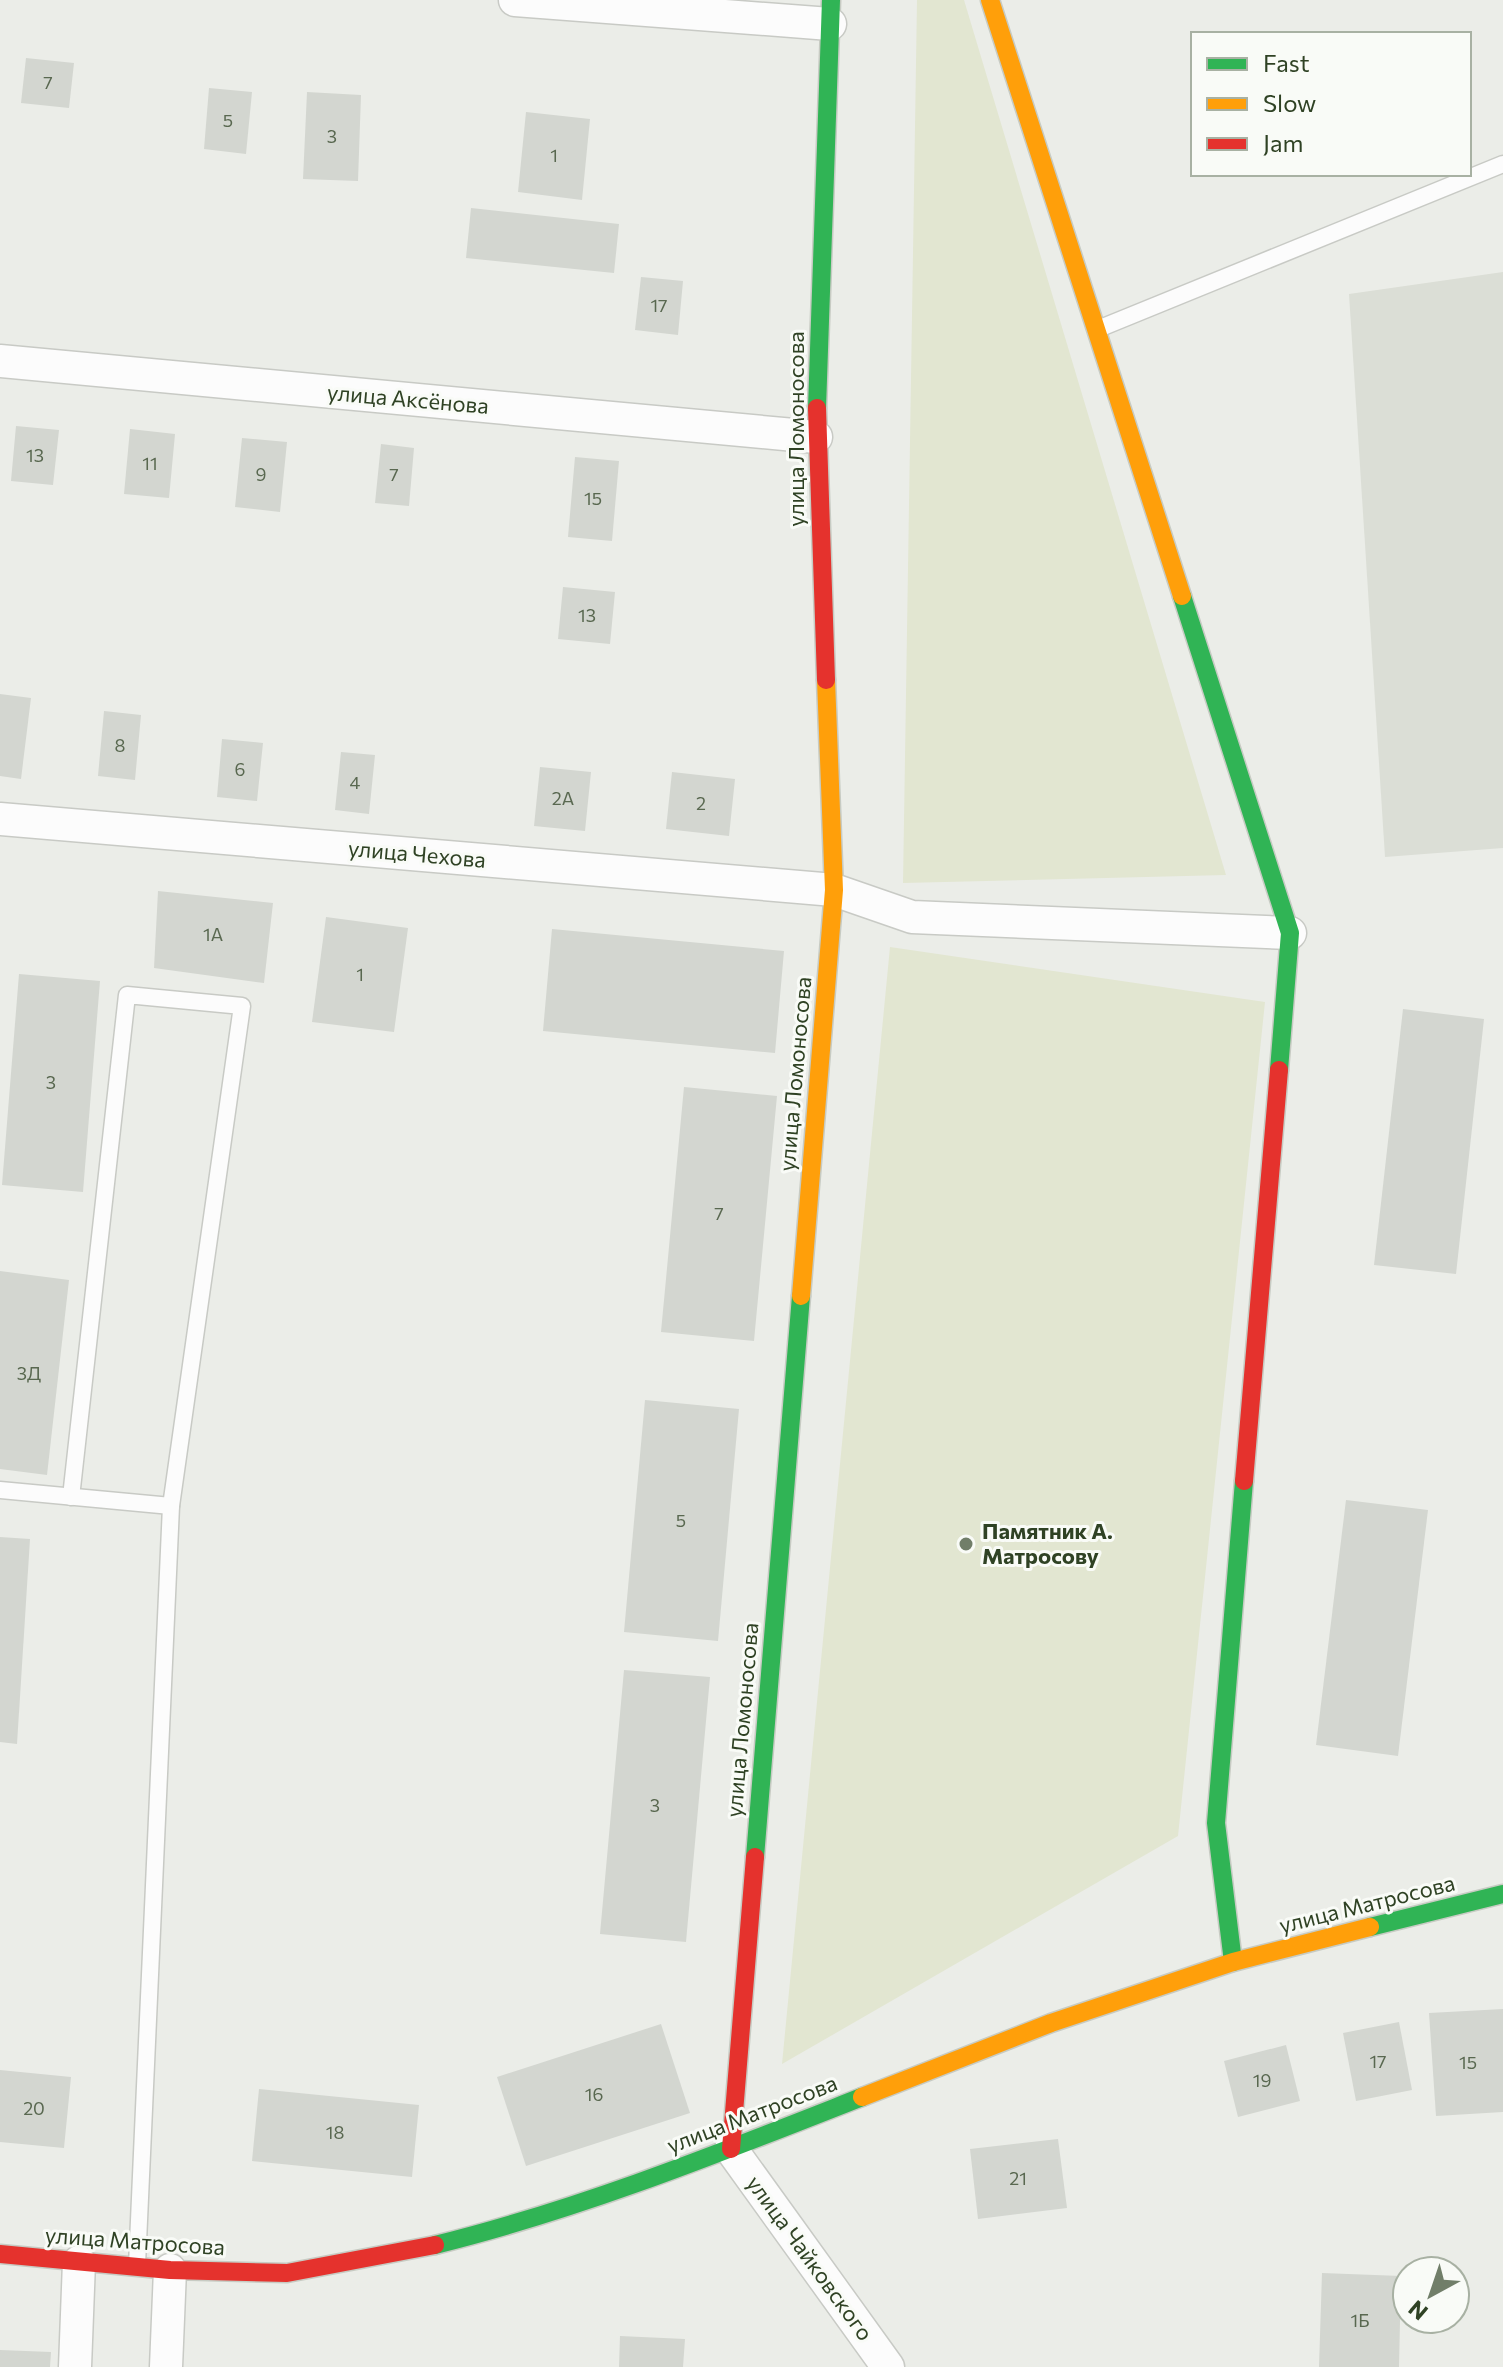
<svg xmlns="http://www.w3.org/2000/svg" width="1503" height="2367" font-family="Commissioner,sans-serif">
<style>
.built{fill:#dbded6}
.green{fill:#e2e6d1}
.building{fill:#d3d6d0}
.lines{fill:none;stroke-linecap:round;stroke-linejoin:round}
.lane-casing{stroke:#c8cac5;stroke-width:19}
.street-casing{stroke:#c8cac5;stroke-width:35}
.fast-casing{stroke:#c7cbc3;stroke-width:21}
.slow-casing{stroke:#c7cbc3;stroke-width:21}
.jam-casing{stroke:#c7cbc3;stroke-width:21}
.lane{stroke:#fcfcfc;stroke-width:16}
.street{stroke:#fcfcfc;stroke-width:32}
.fast{stroke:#30b455;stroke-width:18}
.slow{stroke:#ff9f0a;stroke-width:18}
.jam{stroke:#e5322d;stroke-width:18}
.poi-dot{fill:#717e69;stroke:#f9fbf7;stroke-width:3}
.labels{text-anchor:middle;stroke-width:6;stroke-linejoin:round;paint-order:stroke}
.number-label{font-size:18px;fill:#596850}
.street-label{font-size:22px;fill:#2f4224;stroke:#f9fbf7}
.poi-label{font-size:22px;font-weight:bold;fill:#2f4224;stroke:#f9fbf7;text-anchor:start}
</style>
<rect width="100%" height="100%" fill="#ebede8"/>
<!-- built -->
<path class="built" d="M 1503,272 L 1503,848 L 1385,857 L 1349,294 Z"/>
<!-- green -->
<g class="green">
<path d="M 917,0 L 964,0 L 1226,875 L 903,883 Z"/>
<path d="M 890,947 L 1265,1002 L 1178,1836 L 782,2064 Z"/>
</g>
<!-- building -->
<g class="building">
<path d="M 26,58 L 74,63 L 69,108 L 21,103 Z"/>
<path d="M 209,88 L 252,92 L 246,154 L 204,149 Z"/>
<path d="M 307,92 L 361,95 L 358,181 L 303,179 Z"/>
<path d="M 526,112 L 590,119 L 582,200 L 518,192 Z"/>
<path d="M 471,208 L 619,224 L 614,273 L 466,258 Z"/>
<path d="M 641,277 L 683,281 L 678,335 L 635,330 Z"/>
<path d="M 16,426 L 59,430 L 53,485 L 11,481 Z"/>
<path d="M 130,429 L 175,434 L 169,498 L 124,494 Z"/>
<path d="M 242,438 L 287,442 L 280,512 L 235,507 Z"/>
<path d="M 381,444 L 414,448 L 409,506 L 375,503 Z"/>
<path d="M 575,457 L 619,461 L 612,541 L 568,537 Z"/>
<path d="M 563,587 L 615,592 L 610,644 L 558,639 Z"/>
<path d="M 0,694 L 31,698 L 21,779 L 0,776 Z"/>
<path d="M 104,711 L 141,715 L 135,780 L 98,776 Z"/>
<path d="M 222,739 L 263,743 L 257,801 L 217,797 Z"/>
<path d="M 341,752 L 375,755 L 369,814 L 335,810 Z"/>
<path d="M 540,767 L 591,772 L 585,831 L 534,826 Z"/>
<path d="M 672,772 L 735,779 L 729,836 L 666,829 Z"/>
<path d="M 158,891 L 273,903 L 264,983 L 154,968 Z"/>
<path d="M 326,917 L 408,928 L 394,1032 L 312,1022 Z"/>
<path d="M 552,929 L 784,951 L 775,1053 L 543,1031 Z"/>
<path d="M 19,974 L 100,981 L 83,1192 L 2,1185 Z"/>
<path d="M 1403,1009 L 1484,1019 L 1456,1274 L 1374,1265 Z"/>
<path d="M 684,1087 L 777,1096 L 754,1341 L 661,1332 Z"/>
<path d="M 0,1271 L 69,1280 L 47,1475 L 0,1469 Z"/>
<path d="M 645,1400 L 739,1409 L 718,1641 L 624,1632 Z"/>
<path d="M 1346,1500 L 1428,1510 L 1398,1756 L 1316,1745 Z"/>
<path d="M 0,1537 L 30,1539 L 17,1744 L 0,1742 Z"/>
<path d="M 624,1670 L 710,1677 L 686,1942 L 600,1934 Z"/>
<path d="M 1503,2009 L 1503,2112 L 1436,2116 L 1429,2013 Z"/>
<path d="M 1399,2022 L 1412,2090 L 1356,2101 L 1343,2033 Z"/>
<path d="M 661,2024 L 690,2113 L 526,2166 L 497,2077 Z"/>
<path d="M 1286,2045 L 1300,2101 L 1238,2117 L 1224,2061 Z"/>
<path d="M 0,2070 L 71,2077 L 64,2148 L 0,2142 Z"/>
<path d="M 259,2089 L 419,2105 L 412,2177 L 252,2161 Z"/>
<path d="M 1058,2139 L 1067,2208 L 978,2219 L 970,2149 Z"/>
<path d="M 1322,2273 L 1401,2276 L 1399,2367 L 1319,2367 Z"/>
<path d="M 620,2336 L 685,2339 L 683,2367 L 619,2367 Z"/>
<path d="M 0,2350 L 51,2352 L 50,2367 L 0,2367 Z"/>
</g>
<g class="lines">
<!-- lane casing -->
<g class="lane-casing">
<g id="lane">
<path d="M 1098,329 L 1503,164"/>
<path d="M 0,1490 L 171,1506"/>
<path d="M 71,1497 L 127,995 L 242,1006 L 171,1506 L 137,2265"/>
</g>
</g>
<!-- street casing -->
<g class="street-casing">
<g id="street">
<path d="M 515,0 L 830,24"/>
<path d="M 0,361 L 816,437"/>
<path d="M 0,819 L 834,890 L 912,917 L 1290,933"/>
<path d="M 731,2149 L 888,2367"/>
<path d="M 75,2367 L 79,2262"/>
<path d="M 166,2367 L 170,2270"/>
</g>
</g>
<!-- fast casing -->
<g class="fast-casing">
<g id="fast">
<path d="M 817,408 L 831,0"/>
<path d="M 1182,596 L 1290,933 L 1279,1070"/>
<path d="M 755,1857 L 801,1296"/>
<path d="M 1370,1927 L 1503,1894"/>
<path d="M 1233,1962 L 1216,1823 L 1244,1481"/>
<path d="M 435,2245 C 581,2209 722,2152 862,2097"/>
</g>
</g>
<!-- slow casing -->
<g class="slow-casing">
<g id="slow">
<path d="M 990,0 L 1182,596"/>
<path d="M 801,1296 L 834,890 L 826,680"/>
<path d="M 862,2097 L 1051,2023 L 1233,1962 L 1370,1927"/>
</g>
</g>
<!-- jam casing -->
<g class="jam-casing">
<g id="jam">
<path d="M 817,408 L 826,680"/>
<path d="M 1244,1481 L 1279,1070"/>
<path d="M 731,2149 L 755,1857"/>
<path d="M 0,2254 L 170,2270 L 287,2273 L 435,2245"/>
</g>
</g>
<!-- lane -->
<use href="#lane" class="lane"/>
<!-- street -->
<use href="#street" class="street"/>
<!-- fast -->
<use href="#fast" class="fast"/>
<!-- slow -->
<use href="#slow" class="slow"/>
<!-- jam -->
<use href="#jam" class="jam"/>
</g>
<!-- markers -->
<circle class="poi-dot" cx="966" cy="1544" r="8"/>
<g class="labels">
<!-- number labels -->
<g class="number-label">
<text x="48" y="89">7</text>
<text x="228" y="127">5</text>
<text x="332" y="143">3</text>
<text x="554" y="162">1</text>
<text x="659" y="312">17</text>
<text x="35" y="462">13</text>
<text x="150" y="470">11</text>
<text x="261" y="481">9</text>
<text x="394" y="481">7</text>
<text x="593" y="505">15</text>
<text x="587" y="622">13</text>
<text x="120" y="752">8</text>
<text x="240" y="776">6</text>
<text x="355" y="789">4</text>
<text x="563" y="805">2А</text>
<text x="701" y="810">2</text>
<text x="213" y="941">1А</text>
<text x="360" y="981">1</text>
<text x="51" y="1089">3</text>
<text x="719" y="1220">7</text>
<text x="29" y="1380">3Д</text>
<text x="681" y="1527">5</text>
<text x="655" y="1812">3</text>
<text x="1378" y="2068">17</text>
<text x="1468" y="2069">15</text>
<text x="1262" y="2087">19</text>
<text x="594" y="2101">16</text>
<text x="34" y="2115">20</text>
<text x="335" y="2139">18</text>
<text x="1018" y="2185">21</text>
<text x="1360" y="2327">1Б</text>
</g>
<!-- street labels -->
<g class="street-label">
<text transform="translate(408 399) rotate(5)" y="8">улица Аксёнова</text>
<text transform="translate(796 429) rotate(-90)" y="8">улица Ломоносова</text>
<text transform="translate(417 854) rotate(5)" y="8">улица Чехова</text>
<text transform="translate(795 1074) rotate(-85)" y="8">улица Ломоносова</text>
<text transform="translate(742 1720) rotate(-85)" y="8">улица Ломоносова</text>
<text transform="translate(1367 1904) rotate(-14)" y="8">улица Матросова</text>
<text transform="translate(752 2114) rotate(-21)" y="8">улица Матросова</text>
<text transform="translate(135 2241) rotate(4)" y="8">улица Матросова</text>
<text transform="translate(810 2258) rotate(54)" y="8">улица Чайковского</text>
</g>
<!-- poi labels -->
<g class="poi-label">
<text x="982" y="1539">Памятник А.<tspan x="982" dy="25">Матросову</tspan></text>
</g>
</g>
<!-- legend -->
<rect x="1191" y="32" width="280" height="144" fill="#f9fbf7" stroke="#a8b1a3" stroke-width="2"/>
<rect x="1207" y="58" width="40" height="12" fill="#30b455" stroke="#a8b1a3" stroke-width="2"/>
<text x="1263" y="72" font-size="24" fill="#2f4224">Fast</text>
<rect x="1207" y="98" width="40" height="12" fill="#ff9f0a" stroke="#a8b1a3" stroke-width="2"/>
<text x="1263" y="112" font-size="24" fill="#2f4224">Slow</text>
<rect x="1207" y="138" width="40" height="12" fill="#e5322d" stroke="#a8b1a3" stroke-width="2"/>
<text x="1263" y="152" font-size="24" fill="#2f4224">Jam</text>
<!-- north arrow -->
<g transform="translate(1431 2295) rotate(220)"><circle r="38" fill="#f9fbf7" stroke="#a8b1a3" stroke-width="2"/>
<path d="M0-6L14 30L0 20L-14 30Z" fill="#717e69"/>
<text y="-12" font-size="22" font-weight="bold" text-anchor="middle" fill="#2f4224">N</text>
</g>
</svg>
